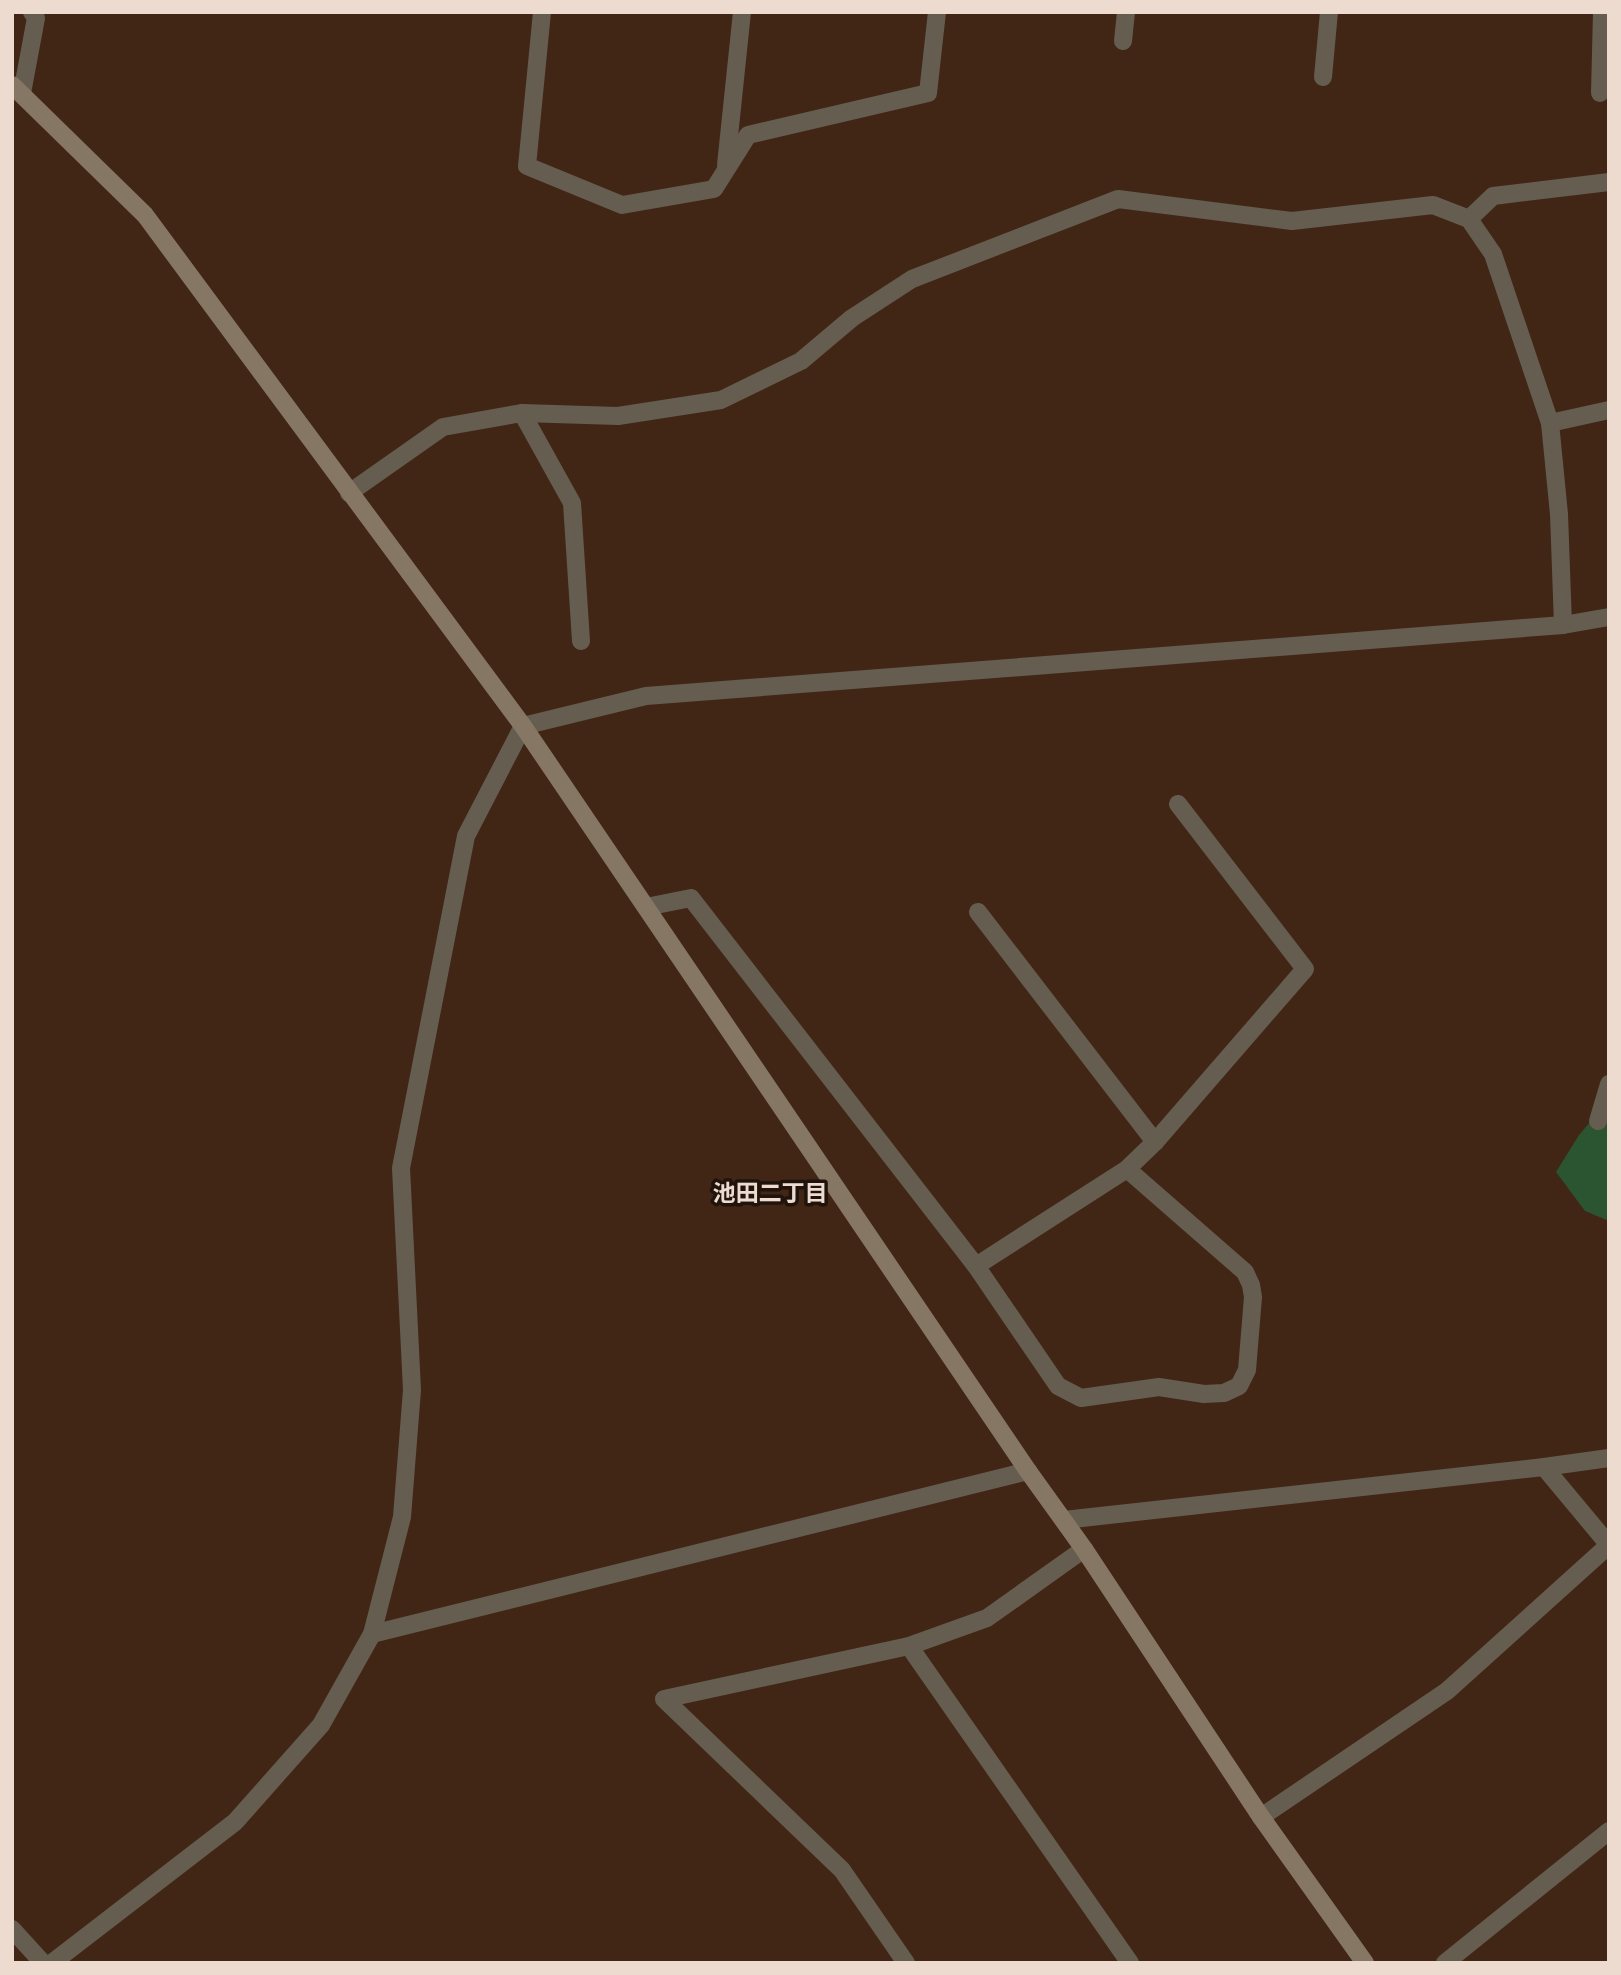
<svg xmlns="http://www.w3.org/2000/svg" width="1621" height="1975" font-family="Roboto,'Noto Sans JP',sans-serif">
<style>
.green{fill:#2b5430}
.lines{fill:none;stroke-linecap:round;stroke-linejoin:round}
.lane{stroke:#665d51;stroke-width:18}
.street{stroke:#665d51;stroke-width:18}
.secondary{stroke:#867764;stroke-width:18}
.labels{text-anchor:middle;stroke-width:7;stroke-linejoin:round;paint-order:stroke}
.neighbourhood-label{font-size:23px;font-weight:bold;fill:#eddbd0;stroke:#1f130b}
</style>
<rect width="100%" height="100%" fill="#412615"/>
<!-- green -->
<path class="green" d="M 1609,1100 L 1609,1221 L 1585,1211 L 1556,1172 L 1579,1135 Z"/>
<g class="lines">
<!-- lane -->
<g class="lane">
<path d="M 542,12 L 527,166 L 622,205 L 714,189 L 748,135 L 928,93 L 937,12"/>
<path d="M 726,165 L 742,12"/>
<path d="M 522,413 L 572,503 L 581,641"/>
<path d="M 646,907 L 691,898 L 976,1266 L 1058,1386 L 1081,1398 L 1159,1387 L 1204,1394 L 1224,1393 L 1239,1386 L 1247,1370 L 1253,1297 L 1251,1285 L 1245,1272 L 1127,1169"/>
<path d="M 978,912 L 1155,1142"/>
<path d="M 976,1266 L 1127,1169 L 1155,1142 L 1305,969 L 1178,804"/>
</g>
<!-- street -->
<g class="street">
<path d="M 1123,41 L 1126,12"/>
<path d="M 1323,77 L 1329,12"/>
<path d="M 22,93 L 36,18 L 32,12"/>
<path d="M 1600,93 L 1602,12"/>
<path d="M 1469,219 L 1493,196 L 1609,182"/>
<path d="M 1550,423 L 1609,410"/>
<path d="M 349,493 L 443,427 L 522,413 L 618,416 L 721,400 L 801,361 L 852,318 L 912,279 L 1118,199 L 1292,221 L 1433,205 L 1469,219 L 1493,254 L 1550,423 L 1559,514 L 1563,625"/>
<path d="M 1598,1121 L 1609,1084"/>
<path d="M 1544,1467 L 1609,1545"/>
<path d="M 1064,1520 L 1544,1467 L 1609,1458"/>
<path d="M 372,1634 L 1028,1471"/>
<path d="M 909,1646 L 1130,1963"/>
<path d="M 1261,1817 L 1447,1691 L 1609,1545"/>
<path d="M 12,1929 L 43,1963"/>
<path d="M 52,1963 L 235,1822 L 321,1725 L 372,1634 L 402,1517 L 412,1390 L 401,1168 L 466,836 L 523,726 L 646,696 L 1563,625 L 1609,617"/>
<path d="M 906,1963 L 842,1870 L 664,1699 L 909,1646 L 987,1618 L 1084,1549"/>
<path d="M 1445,1963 L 1609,1831"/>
</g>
<!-- secondary -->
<path class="secondary" d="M 12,85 L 145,215 L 523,726 L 1028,1471 L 1084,1549 L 1261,1817 L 1365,1963"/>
</g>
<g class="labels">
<!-- neighbourhood labels -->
<g class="neighbourhood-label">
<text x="770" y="1201">池田二丁目</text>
</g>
</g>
<!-- border -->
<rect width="1621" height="1975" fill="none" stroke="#eddbd0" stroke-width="28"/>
</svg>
